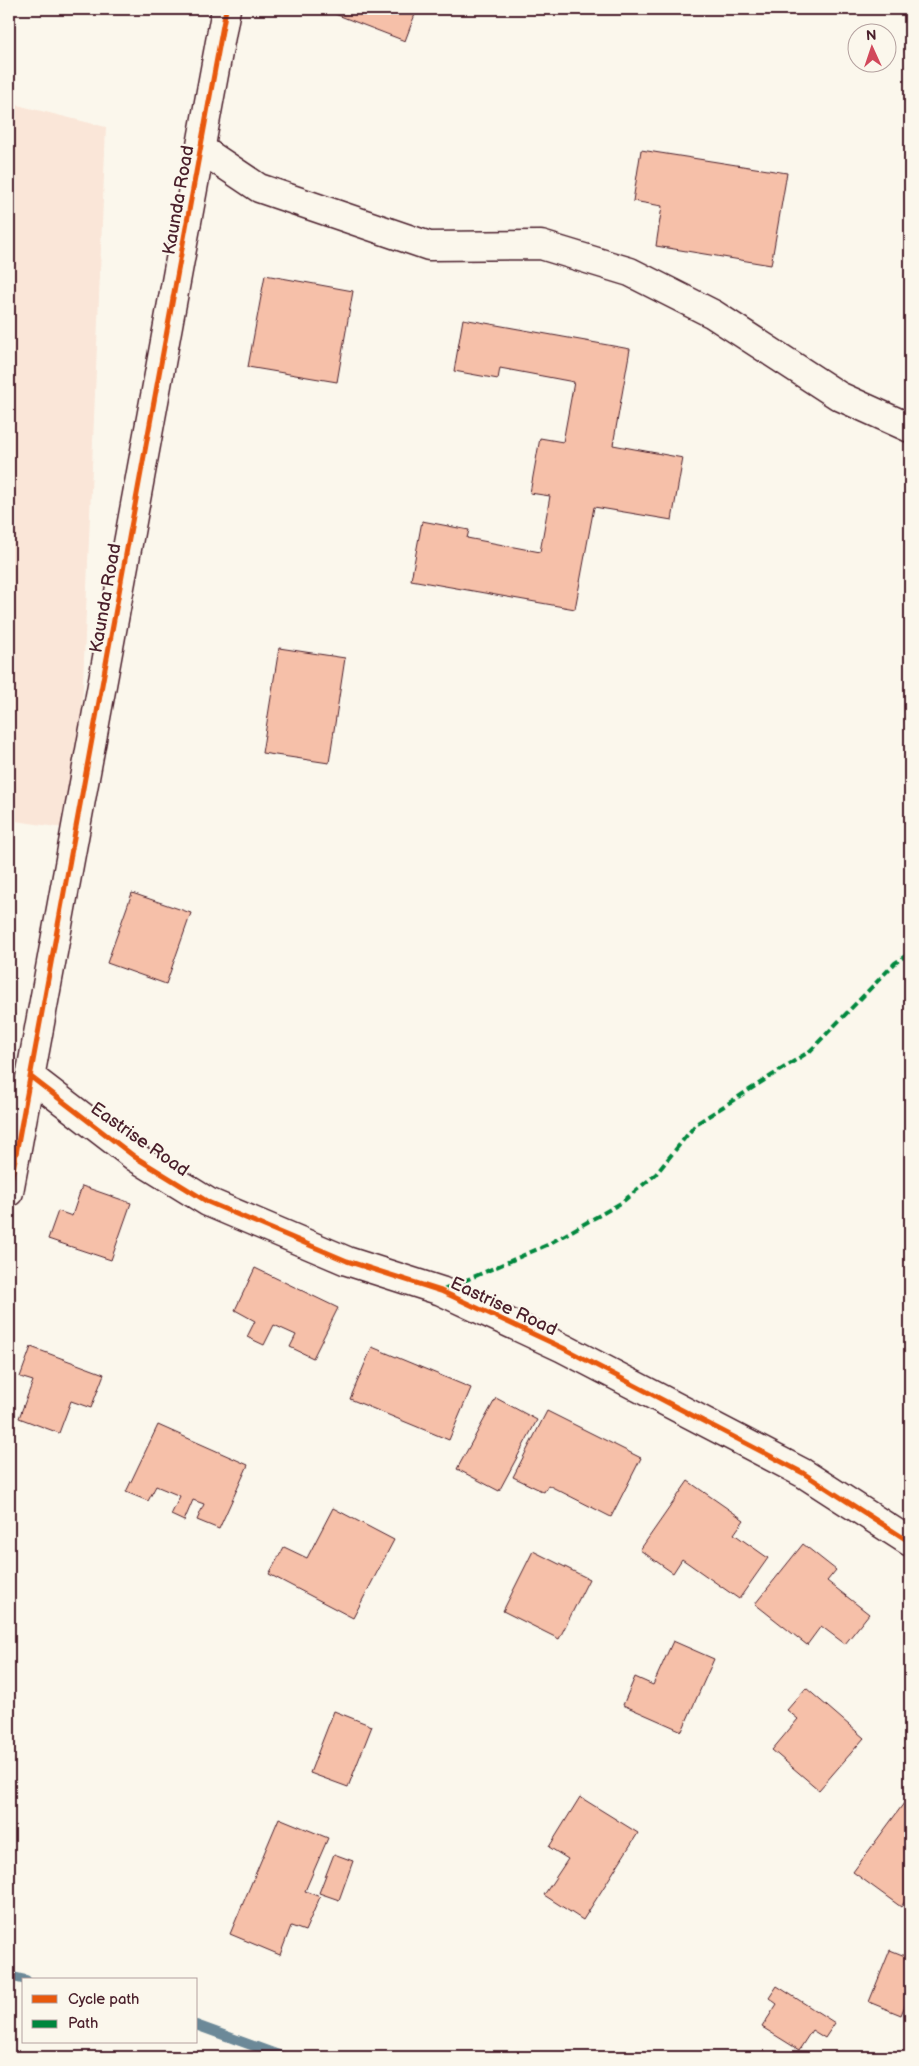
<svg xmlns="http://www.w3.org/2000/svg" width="919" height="2066" font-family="'Balsamiq Sans',sans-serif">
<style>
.built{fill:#fae6d8}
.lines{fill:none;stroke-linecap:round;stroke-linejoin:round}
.stream{stroke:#6c8998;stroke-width:10}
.building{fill:#f6c0a9;stroke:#4a1f2b}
.street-casing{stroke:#4a1f2b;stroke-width:31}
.secondary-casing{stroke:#4a1f2b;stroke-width:31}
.street{stroke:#fbf7ec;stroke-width:28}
.secondary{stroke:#fbf7ec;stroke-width:28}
.quiet{stroke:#00873e;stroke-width:4;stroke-dasharray:8 4;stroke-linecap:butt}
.cycleway-casing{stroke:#fbf7ec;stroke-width:8}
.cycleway{stroke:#e8590c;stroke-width:5}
.labels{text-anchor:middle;stroke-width:4.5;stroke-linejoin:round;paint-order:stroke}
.street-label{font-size:18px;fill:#4a1f2b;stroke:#fbf7ec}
</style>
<rect width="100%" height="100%" fill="#fbf7ec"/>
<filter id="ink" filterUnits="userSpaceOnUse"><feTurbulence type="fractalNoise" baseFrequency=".02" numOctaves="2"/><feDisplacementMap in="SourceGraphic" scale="10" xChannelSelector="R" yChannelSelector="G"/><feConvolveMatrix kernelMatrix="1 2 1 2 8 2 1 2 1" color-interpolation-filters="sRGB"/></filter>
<g filter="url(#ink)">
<!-- built -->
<path class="built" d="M 9,103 L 106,127 L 77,830 L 9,820 Z"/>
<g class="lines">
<!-- stream -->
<g class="stream">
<path d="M 9,1976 L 26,1980"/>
<path d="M 196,2025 L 284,2057"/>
</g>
</g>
<!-- building -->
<g class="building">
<path d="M 337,9 L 417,9 L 405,41 L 335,14 Z"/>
<path d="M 641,150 L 787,173 L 771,265 L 656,246 L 662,206 L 633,201 Z"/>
<path d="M 265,275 L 353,291 L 337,382 L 248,367 Z"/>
<path d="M 463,319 L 630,349 L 613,445 L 683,458 L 672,520 L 594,507 L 575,609 L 411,580 L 422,521 L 469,530 L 467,538 L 540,552 L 550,496 L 530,493 L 540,438 L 563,442 L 574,382 L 500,368 L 498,379 L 454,371 Z"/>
<path d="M 9,411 L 14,412 L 9,428 Z"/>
<path d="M 279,648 L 345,658 L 329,763 L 262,753 Z"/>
<path d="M 132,893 L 191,913 L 166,984 L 107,963 Z"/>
<path d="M 82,1186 L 131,1203 L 111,1260 L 48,1239 L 58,1211 L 72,1216 Z"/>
<path d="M 255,1268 L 338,1308 L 313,1358 L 290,1347 L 296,1335 L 274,1325 L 264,1345 L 247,1337 L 255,1321 L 235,1310 Z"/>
<path d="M 31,1347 L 104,1374 L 91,1408 L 71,1401 L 59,1433 L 19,1418 L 33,1381 L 20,1377 Z"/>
<path d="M 372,1347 L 471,1388 L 449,1440 L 350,1399 Z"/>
<path d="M 496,1398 L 537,1420 L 499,1491 L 457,1469 Z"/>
<path d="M 547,1411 L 641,1458 L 611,1517 L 548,1485 L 544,1492 L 513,1477 Z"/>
<path d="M 158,1425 L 248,1465 L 219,1529 L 197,1520 L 204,1504 L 193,1500 L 184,1521 L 171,1515 L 180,1496 L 156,1486 L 148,1501 L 126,1492 Z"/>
<path d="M 688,1481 L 744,1520 L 734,1534 L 768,1558 L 739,1599 L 682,1559 L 673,1573 L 640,1550 Z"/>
<path d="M 333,1508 L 394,1540 L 353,1618 L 269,1574 L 284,1547 L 307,1558 Z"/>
<path d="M 803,1544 L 836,1570 L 827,1581 L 869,1614 L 845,1644 L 821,1626 L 807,1645 L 755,1604 Z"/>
<path d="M 533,1551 L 589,1579 L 559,1639 L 503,1611 Z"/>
<path d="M 673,1641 L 714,1659 L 682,1731 L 623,1705 L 635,1677 L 653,1685 Z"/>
<path d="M 806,1688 L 864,1738 L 819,1790 L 772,1750 L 798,1719 L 787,1710 Z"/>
<path d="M 334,1711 L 372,1726 L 348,1787 L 310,1773 Z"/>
<path d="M 910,1795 L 910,1893 L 901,1907 L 853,1872 Z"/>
<path d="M 580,1797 L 638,1833 L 583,1920 L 544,1895 L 568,1859 L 549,1847 Z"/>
<path d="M 279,1818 L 328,1838 L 305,1891 L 320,1897 L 305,1931 L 291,1926 L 280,1955 L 230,1934 Z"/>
<path d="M 334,1854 L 353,1861 L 339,1900 L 319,1893 Z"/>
<path d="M 890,1950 L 910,1958 L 910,1993 L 901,2015 L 869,2002 Z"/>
<path d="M 777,1986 L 835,2023 L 825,2038 L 812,2030 L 799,2050 L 762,2027 L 777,2004 L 769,1998 Z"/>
</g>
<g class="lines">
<!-- street casing -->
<g class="street-casing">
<path id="street" d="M 201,149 L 259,188 L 429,246 L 541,245 L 630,272 L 713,314 L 839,396 L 910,428"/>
</g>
<!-- secondary casing -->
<g class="secondary-casing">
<g id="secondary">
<path d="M 31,1077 L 135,1157 L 208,1202 L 347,1261 L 441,1291 L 563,1348 L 803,1473 L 910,1542"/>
<path d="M 9,1192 L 226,9"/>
</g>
</g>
<!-- street -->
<use href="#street" class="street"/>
<!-- secondary -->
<use href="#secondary" class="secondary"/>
<!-- quiet -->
<path class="quiet" d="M 441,1291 L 547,1245 L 621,1203 L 656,1174 L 696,1124 L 810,1051 L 895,963 L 910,953"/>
<!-- cycleway casing -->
<g class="cycleway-casing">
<g id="cycleway">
<path d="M 31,1077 L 135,1157 L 208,1202 L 347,1261 L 441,1291 L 563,1348 L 803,1473 L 910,1542"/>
<path d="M 9,1192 L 226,9"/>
</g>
</g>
<!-- cycleway -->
<use href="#cycleway" class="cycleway"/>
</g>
</g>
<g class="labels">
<!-- street labels -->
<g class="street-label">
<text transform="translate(178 200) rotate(-80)" y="6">Kaunda Road</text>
<text transform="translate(105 598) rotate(-80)" y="6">Kaunda Road</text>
<text transform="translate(140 1139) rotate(35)" y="6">Eastrise Road</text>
<text transform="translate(504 1306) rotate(25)" y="6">Eastrise Road</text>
</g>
</g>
<!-- margin -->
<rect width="919" height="2066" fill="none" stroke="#fbf7ec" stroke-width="30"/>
<rect x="15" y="15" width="889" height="2036" fill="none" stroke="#4a1f2b" stroke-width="2" filter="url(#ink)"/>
<!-- legend -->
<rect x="22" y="1978" width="175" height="65" fill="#fbf7ec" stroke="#b4a19f"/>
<rect x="32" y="1995" width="25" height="8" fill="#e8590c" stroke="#b4a19f"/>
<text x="68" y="2004" font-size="15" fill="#4a1f2b">Cycle path</text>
<rect x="32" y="2020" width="25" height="8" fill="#00873e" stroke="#b4a19f"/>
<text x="68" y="2028" font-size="15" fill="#4a1f2b">Path</text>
<!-- north arrow -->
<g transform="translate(872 48) rotate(357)"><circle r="24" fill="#fbf7ec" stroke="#b4a19f"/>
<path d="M0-4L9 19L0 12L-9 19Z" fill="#d1495b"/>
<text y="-8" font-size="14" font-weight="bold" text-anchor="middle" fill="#4a1f2b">N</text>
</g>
</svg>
